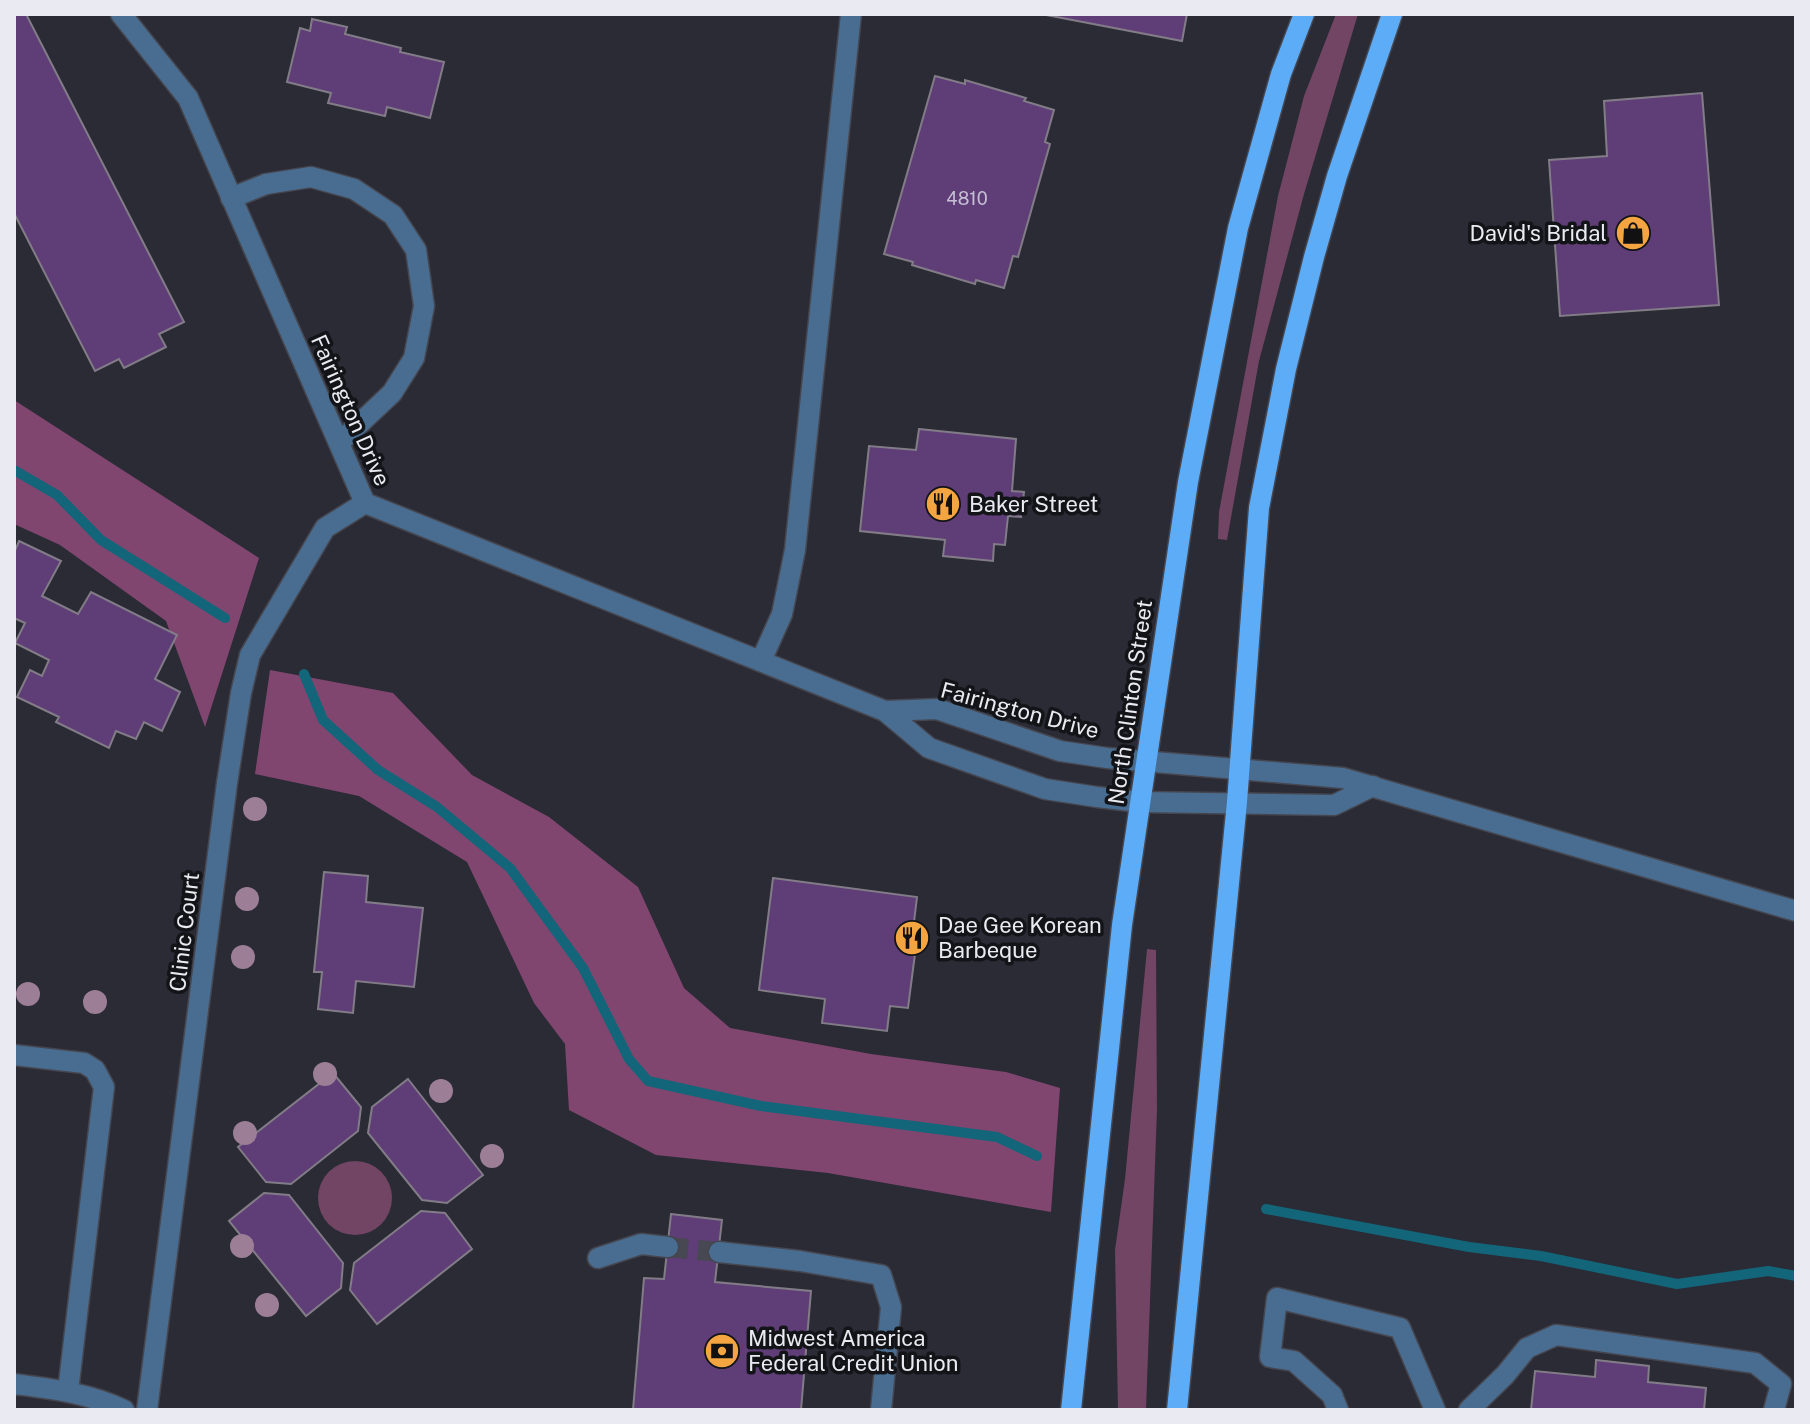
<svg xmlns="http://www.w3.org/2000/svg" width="1810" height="1424" font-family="'Public Sans',sans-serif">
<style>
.green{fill:#714563}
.forest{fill:#814670}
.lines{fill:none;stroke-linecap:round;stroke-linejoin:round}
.stream{stroke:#136579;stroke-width:10}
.building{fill:#5f3e78;stroke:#827c87;stroke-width:2}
.minor-tunnel{stroke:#474851;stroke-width:20;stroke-dasharray:20 10;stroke-linecap:butt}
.minor-casing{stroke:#45464f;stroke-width:23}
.major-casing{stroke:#45464f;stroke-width:23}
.minor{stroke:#486d91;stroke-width:20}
.major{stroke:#5dacf8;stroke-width:20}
.tree{fill:#9c7f97}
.labels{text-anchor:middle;stroke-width:7;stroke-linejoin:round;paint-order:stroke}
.number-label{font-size:18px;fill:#c7c0d4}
.poi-label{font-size:22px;fill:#eaebf2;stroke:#131418;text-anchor:start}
.street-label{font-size:22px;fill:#eaebf2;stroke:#131418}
</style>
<rect width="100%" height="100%" fill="#2a2b35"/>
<!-- green -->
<g class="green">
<path d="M 1336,14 L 1358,14 L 1304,194 L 1259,361 L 1227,540 L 1218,539 L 1219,512 L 1278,196 L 1304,96 Z"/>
<path d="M 1147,949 L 1156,950 L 1157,1110 L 1146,1410 L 1118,1410 L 1115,1250 L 1125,1179 Z"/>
<circle cx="355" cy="1198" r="37"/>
</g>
<!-- forest -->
<g class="forest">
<path d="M 14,400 L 259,558 L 205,727 L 166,621 L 60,545 L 14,524 Z"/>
<path d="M 270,670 L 393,693 L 472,775 L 549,817 L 638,887 L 684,988 L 730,1028 L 871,1054 L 1006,1072 L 1060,1088 L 1051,1212 L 828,1173 L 656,1155 L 569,1110 L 565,1044 L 534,1003 L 467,862 L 359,796 L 255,774 Z"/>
</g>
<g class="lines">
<!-- stream -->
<g class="stream">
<path d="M 14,470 L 57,495 L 101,540 L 225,618"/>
<path d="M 304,674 L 323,720 L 378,770 L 437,807 L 510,868 L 583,968 L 629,1059 L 648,1081 L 761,1106 L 997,1137 L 1037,1156"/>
<path d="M 1266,1209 L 1469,1247 L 1541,1256 L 1677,1284 L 1768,1271 L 1796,1276"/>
</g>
</g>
<!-- building -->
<g class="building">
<path d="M 14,14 L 26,14 L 184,322 L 159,334 L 166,347 L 124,368 L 119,359 L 95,371 L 14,213 Z"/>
<path d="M 1041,14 L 1187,14 L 1182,41 Z"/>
<path d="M 312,19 L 347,27 L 345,34 L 401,48 L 400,52 L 444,62 L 430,118 L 387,107 L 385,116 L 328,103 L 331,93 L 287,82 L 300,28 L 310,31 Z"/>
<path d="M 935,76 L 965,84 L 965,80 L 1026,98 L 1024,101 L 1054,110 L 1045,142 L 1050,144 L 1018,257 L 1013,256 L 1004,288 L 976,280 L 975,284 L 912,265 L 913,262 L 884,254 Z"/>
<path d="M 1702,93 L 1719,305 L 1560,316 L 1549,160 L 1607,156 L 1604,101 Z"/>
<path d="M 919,429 L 1016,439 L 1012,491 L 1024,492 L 1021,517 L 1008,516 L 1005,545 L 994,544 L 993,561 L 943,556 L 945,540 L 860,531 L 869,446 L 916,450 Z"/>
<path d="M 19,541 L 61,561 L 42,596 L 78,614 L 91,592 L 177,635 L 155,679 L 180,692 L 162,731 L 144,722 L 136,739 L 116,731 L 109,748 L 56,722 L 59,717 L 17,697 L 30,670 L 42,676 L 49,660 L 15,643 L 25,623 L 14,618 L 14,553 Z"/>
<path d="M 324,872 L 368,876 L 366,902 L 423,908 L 414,987 L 356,981 L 353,1013 L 318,1009 L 322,972 L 314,972 Z"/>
<path d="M 773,878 L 917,897 L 914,922 L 919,923 L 908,1008 L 890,1006 L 887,1031 L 822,1023 L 825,999 L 759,990 Z"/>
<path d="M 333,1073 L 361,1107 L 358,1131 L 291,1184 L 266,1182 L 238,1147 Z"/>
<path d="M 408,1079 L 483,1175 L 447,1203 L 422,1200 L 368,1133 L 372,1107 Z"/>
<path d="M 264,1193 L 289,1195 L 343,1263 L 341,1288 L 306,1316 L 229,1221 Z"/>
<path d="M 421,1211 L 445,1213 L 472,1249 L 377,1324 L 350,1290 L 354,1263 Z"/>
<path d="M 671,1214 L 722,1220 L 715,1282 L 811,1291 L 801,1410 L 633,1410 L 644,1278 L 664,1279 Z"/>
<path d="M 1596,1360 L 1649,1366 L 1648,1382 L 1706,1388 L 1704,1410 L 1531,1410 L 1535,1371 L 1595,1377 Z"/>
</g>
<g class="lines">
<!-- minor-tunnel -->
<path class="minor-tunnel" d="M 668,1247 L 719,1252"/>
<!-- minor casing -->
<g class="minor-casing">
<g id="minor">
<path d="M 121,14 L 188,98 L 365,503 L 885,711 L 929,748 L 1045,789 L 1097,797 L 1140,802 L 1334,805 L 1373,786"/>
<path d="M 231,198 L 266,184 L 311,177 L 354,189 L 393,215 L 416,250 L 424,306 L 414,358 L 392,393 L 339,443"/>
<path d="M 761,661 L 782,614 L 795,550 L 851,14"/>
<path d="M 885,711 L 937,709 L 1060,751 L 1107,758 L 1343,778 L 1796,911"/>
<path d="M 14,1055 L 84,1063 L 95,1070 L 104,1087 L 68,1391"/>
<path d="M 719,1252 L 800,1261 L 881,1275 L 891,1307 L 881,1410"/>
<path d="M 598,1258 L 641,1244 L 668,1247"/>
<path d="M 14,1384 C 52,1389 89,1393 124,1410"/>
<path d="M 147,1410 L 227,783 L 241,693 L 250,655 L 325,528 L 365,503"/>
<path d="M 1338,1410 L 1332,1395 L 1294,1361 L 1270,1357 L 1277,1298 L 1400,1328 L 1435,1410"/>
<path d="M 1469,1410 L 1505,1375 L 1527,1348 L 1556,1335 L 1755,1363 L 1781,1384 L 1774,1410"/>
</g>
</g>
<!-- major casing -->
<g class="major-casing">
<g id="major">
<path d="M 1071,1410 L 1122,925 L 1188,482 L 1238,228 L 1281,74 L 1304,14"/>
<path d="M 1177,1410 L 1237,802 L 1259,508 L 1286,369 L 1314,257 L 1337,176 L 1392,14"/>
</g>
</g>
<!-- minor -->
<use href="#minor" class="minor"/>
<!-- major -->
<use href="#major" class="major"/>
</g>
<!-- trees -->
<g class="tree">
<circle cx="255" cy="809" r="12"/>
<circle cx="247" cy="899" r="12"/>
<circle cx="243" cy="957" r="12"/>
<circle cx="28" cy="994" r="12"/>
<circle cx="95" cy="1002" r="12"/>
<circle cx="325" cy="1074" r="12"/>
<circle cx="441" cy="1091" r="12"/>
<circle cx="245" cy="1133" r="12"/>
<circle cx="492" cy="1156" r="12"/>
<circle cx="242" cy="1246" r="12"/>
<circle cx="267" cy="1305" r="12"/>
</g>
<!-- icons -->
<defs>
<g id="shop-disc" transform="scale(1.8)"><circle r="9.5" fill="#f2a541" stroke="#131418"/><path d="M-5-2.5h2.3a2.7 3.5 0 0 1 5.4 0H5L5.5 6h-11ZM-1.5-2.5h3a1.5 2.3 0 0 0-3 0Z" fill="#111"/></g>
<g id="restaurant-disc" transform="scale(1.8)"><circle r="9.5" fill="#f2a541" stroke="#131418"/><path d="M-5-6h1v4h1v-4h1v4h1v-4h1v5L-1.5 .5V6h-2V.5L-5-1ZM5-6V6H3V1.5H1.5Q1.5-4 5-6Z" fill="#111"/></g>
<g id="bank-disc" transform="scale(1.8)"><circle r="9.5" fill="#f2a541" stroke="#131418"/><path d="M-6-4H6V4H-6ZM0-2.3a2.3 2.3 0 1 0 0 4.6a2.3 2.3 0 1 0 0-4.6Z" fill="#111"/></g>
</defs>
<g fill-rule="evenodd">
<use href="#shop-disc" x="1633" y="233"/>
<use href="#restaurant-disc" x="943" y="504"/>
<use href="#restaurant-disc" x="912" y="938"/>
<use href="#bank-disc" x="722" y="1351"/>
</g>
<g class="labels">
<!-- number labels -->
<g class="number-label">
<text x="967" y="205">4810</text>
</g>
<!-- poi labels -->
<g class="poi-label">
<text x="1607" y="241" text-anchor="end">David's Bridal</text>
<text x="969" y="512">Baker Street</text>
<text x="938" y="933">Dae Gee Korean<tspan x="938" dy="25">Barbeque</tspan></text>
<text x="748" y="1346">Midwest America<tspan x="748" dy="25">Federal Credit Union</tspan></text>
</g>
<!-- street labels -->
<g class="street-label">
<text transform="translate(351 410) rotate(66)" y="8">Fairington Drive</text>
<text transform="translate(1130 702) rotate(-82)" y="8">North Clinton Street</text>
<text transform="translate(1020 710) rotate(15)" y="8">Fairington Drive</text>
<text transform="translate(184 932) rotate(-83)" y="8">Clinic Court</text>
</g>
</g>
<!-- border -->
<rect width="1810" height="1424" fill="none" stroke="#eaebf2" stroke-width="32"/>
</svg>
